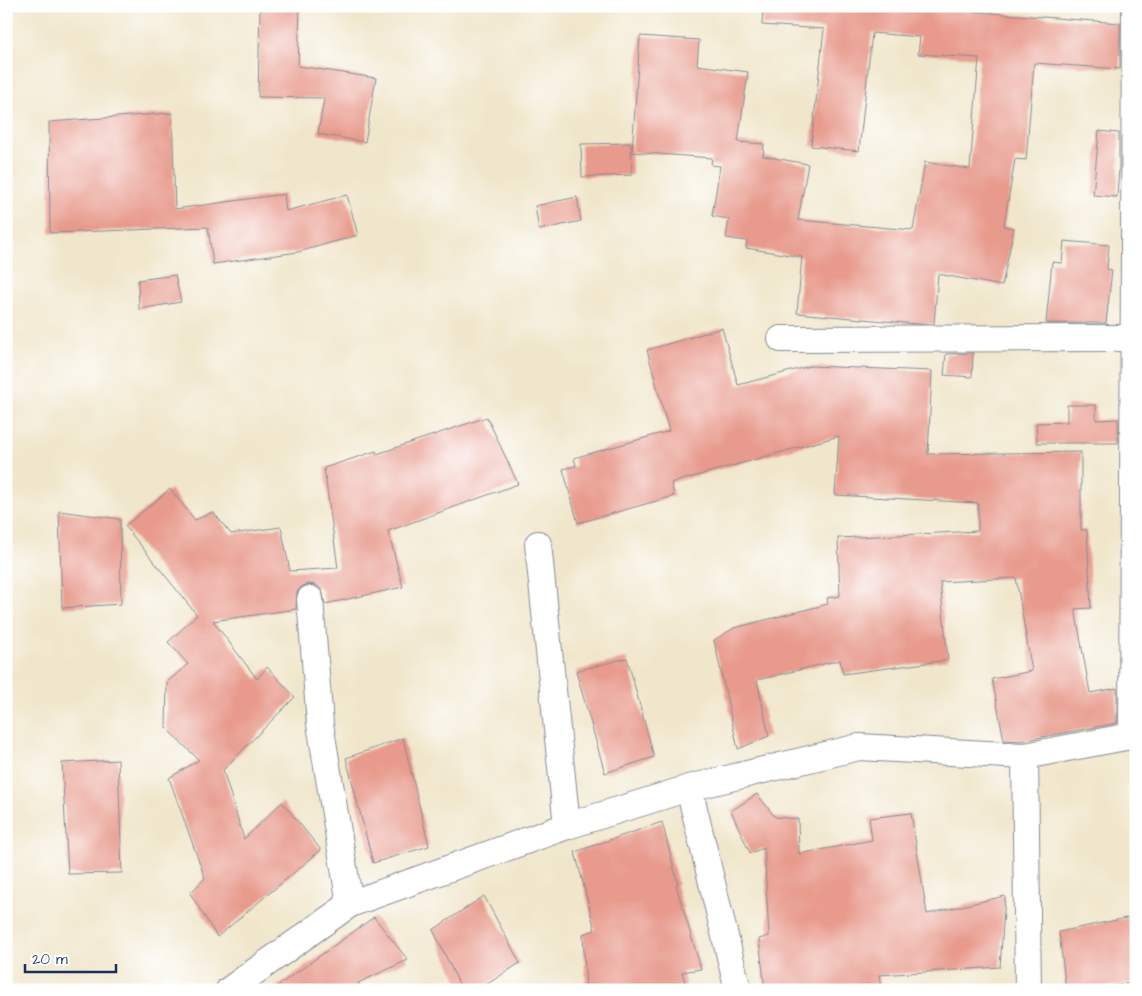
<svg xmlns="http://www.w3.org/2000/svg" width="1142" height="996" font-family="'Architects Daughter',sans-serif">
<style>
.building{fill:#e89a8c}
.lines{fill:none;stroke-linecap:round;stroke-linejoin:round}
.street-casing{stroke:#868a94;stroke-width:28}
.street{stroke:#fff;stroke-width:26}
</style>
<rect width="100%" height="100%" fill="#fff"/>
<filter id="ink" filterUnits="userSpaceOnUse"><feTurbulence type="fractalNoise" baseFrequency=".02" numOctaves="2"/><feDisplacementMap in="SourceGraphic" scale="10" xChannelSelector="R" yChannelSelector="G"/><feConvolveMatrix kernelMatrix="1 2 1 2 8 2 1 2 1" color-interpolation-filters="sRGB"/></filter>
<filter id="wash" filterUnits="userSpaceOnUse"><feTurbulence type="fractalNoise" baseFrequency=".0096" numOctaves="4" result="noise"/><feDisplacementMap in="SourceGraphic" scale="20" xChannelSelector="R" yChannelSelector="G"/><feGaussianBlur stdDeviation="1.12" result="paint"/><feColorMatrix in="noise" values="0 0 0 0 0 0 0 0 0 0 0 0 0 0 0 0 0 1.4 0 .05"/><feComposite in="paint" operator="in"/></filter>
<g filter="url(#wash)">
<rect width="100%" height="100%" fill="#f0e6cb"/>
<g id="blocks">
<!-- building -->
<g class="building">
<path d="M 260,6 L 300,6 L 298,66 L 376,78 L 365,142 L 318,134 L 324,98 L 258,97 Z"/>
<path d="M 763,6 L 901,6 L 1120,23 L 1120,69 L 1034,63 L 1026,160 L 1015,159 L 1004,226 L 1014,228 L 1002,286 L 938,274 L 934,324 L 917,324 L 797,313 L 802,257 L 746,248 L 747,241 L 726,238 L 729,219 L 712,216 L 720,166 L 711,165 L 712,158 L 632,152 L 640,36 L 699,40 L 697,65 L 748,72 L 738,142 L 764,144 L 763,156 L 808,164 L 798,220 L 913,230 L 925,162 L 970,169 L 979,58 L 918,54 L 920,37 L 872,33 L 859,151 L 811,146 L 824,29 L 762,25 Z"/>
<path d="M 172,113 L 175,209 L 284,194 L 286,211 L 347,195 L 358,235 L 298,252 L 213,264 L 208,227 L 50,233 L 49,122 Z"/>
<path d="M 1099,131 L 1119,133 L 1119,168 L 1117,197 L 1093,195 Z"/>
<path d="M 631,143 L 632,175 L 582,177 L 581,144 Z"/>
<path d="M 577,197 L 581,221 L 539,230 L 535,206 Z"/>
<path d="M 1064,241 L 1109,245 L 1107,269 L 1112,270 L 1106,323 L 1046,323 L 1052,262 L 1062,263 Z"/>
<path d="M 175,275 L 181,302 L 139,309 L 138,280 Z"/>
<path d="M 722,328 L 738,385 L 810,366 L 932,371 L 928,454 L 1081,452 L 1081,530 L 1087,530 L 1091,608 L 1075,609 L 1090,693 L 1117,688 L 1117,723 L 1021,741 L 1004,740 L 992,679 L 1032,671 L 1016,578 L 940,582 L 948,660 L 843,674 L 840,660 L 757,680 L 769,736 L 738,749 L 714,640 L 734,628 L 828,604 L 827,598 L 840,596 L 838,538 L 978,531 L 978,503 L 835,495 L 839,436 L 671,483 L 674,496 L 578,523 L 563,469 L 576,466 L 574,458 L 669,431 L 647,350 Z"/>
<path d="M 973,353 L 972,377 L 944,375 L 946,354 Z"/>
<path d="M 1067,405 L 1096,405 L 1096,420 L 1118,419 L 1118,443 L 1037,443 L 1036,423 L 1067,422 Z"/>
<path d="M 487,417 L 518,484 L 388,531 L 403,587 L 325,604 L 322,590 L 316,585 L 308,584 L 301,587 L 297,592 L 296,609 L 213,621 L 257,679 L 267,667 L 295,697 L 223,770 L 244,839 L 282,802 L 321,850 L 217,937 L 190,893 L 205,878 L 169,778 L 199,760 L 166,728 L 167,682 L 188,664 L 168,642 L 197,615 L 125,526 L 170,489 L 195,520 L 213,512 L 231,534 L 281,527 L 290,571 L 338,568 L 324,468 L 376,451 L 377,454 Z"/>
<path d="M 59,511 L 120,519 L 121,604 L 62,608 Z"/>
<path d="M 627,658 L 654,757 L 605,773 L 576,671 Z"/>
<path d="M 403,738 L 429,846 L 373,863 L 346,758 Z"/>
<path d="M 118,760 L 122,873 L 68,874 L 62,763 Z"/>
<path d="M 757,794 L 775,817 L 798,819 L 799,854 L 872,840 L 869,818 L 911,813 L 927,914 L 1005,896 L 1000,967 L 879,975 L 881,990 L 765,990 L 759,939 L 769,936 L 764,848 L 750,853 L 731,811 Z"/>
<path d="M 662,822 L 678,884 L 676,885 L 701,969 L 682,972 L 687,990 L 586,990 L 583,934 L 595,930 L 575,852 Z"/>
<path d="M 484,896 L 520,963 L 478,990 L 462,990 L 433,930 Z"/>
<path d="M 1136,916 L 1136,982 L 1092,990 L 1066,990 L 1059,932 Z"/>
<path d="M 374,917 L 408,960 L 358,983 L 362,990 L 272,990 Z"/>
</g>
</g>
</g>
<g filter="url(#ink)">
<use href="#blocks" fill-opacity="0" stroke="#868a94" stroke-width="1"/>
<g class="lines">
<!-- street casing -->
<g class="street-casing">
<g id="street">
<path d="M 781,339 L 1133,338"/>
<path d="M 538,544 L 567,826"/>
<path d="M 310,599 L 320,724 L 350,904"/>
<path d="M 1132,736 L 1135,6"/>
<path d="M 1025,756 L 1028,990"/>
<path d="M 689,788 L 738,990"/>
<path d="M 229,990 L 350,904 L 567,826 L 689,788 L 859,747 L 1025,756 L 1136,735"/>
</g>
</g>
<!-- street -->
<use href="#street" class="street"/>
</g>
</g>
<!-- margin -->
<rect width="1142" height="996" fill="none" stroke="#fff" stroke-width="25"/>
<!-- scale -->
<path d="M25 964v8h91v-8" fill="none" stroke="#1b2f5e" stroke-width="2.5"/>
<text x="32" y="964" font-size="15" fill="#1b2f5e" stroke="#ffffff" stroke-width="4" paint-order="stroke">20 m</text>
</svg>
